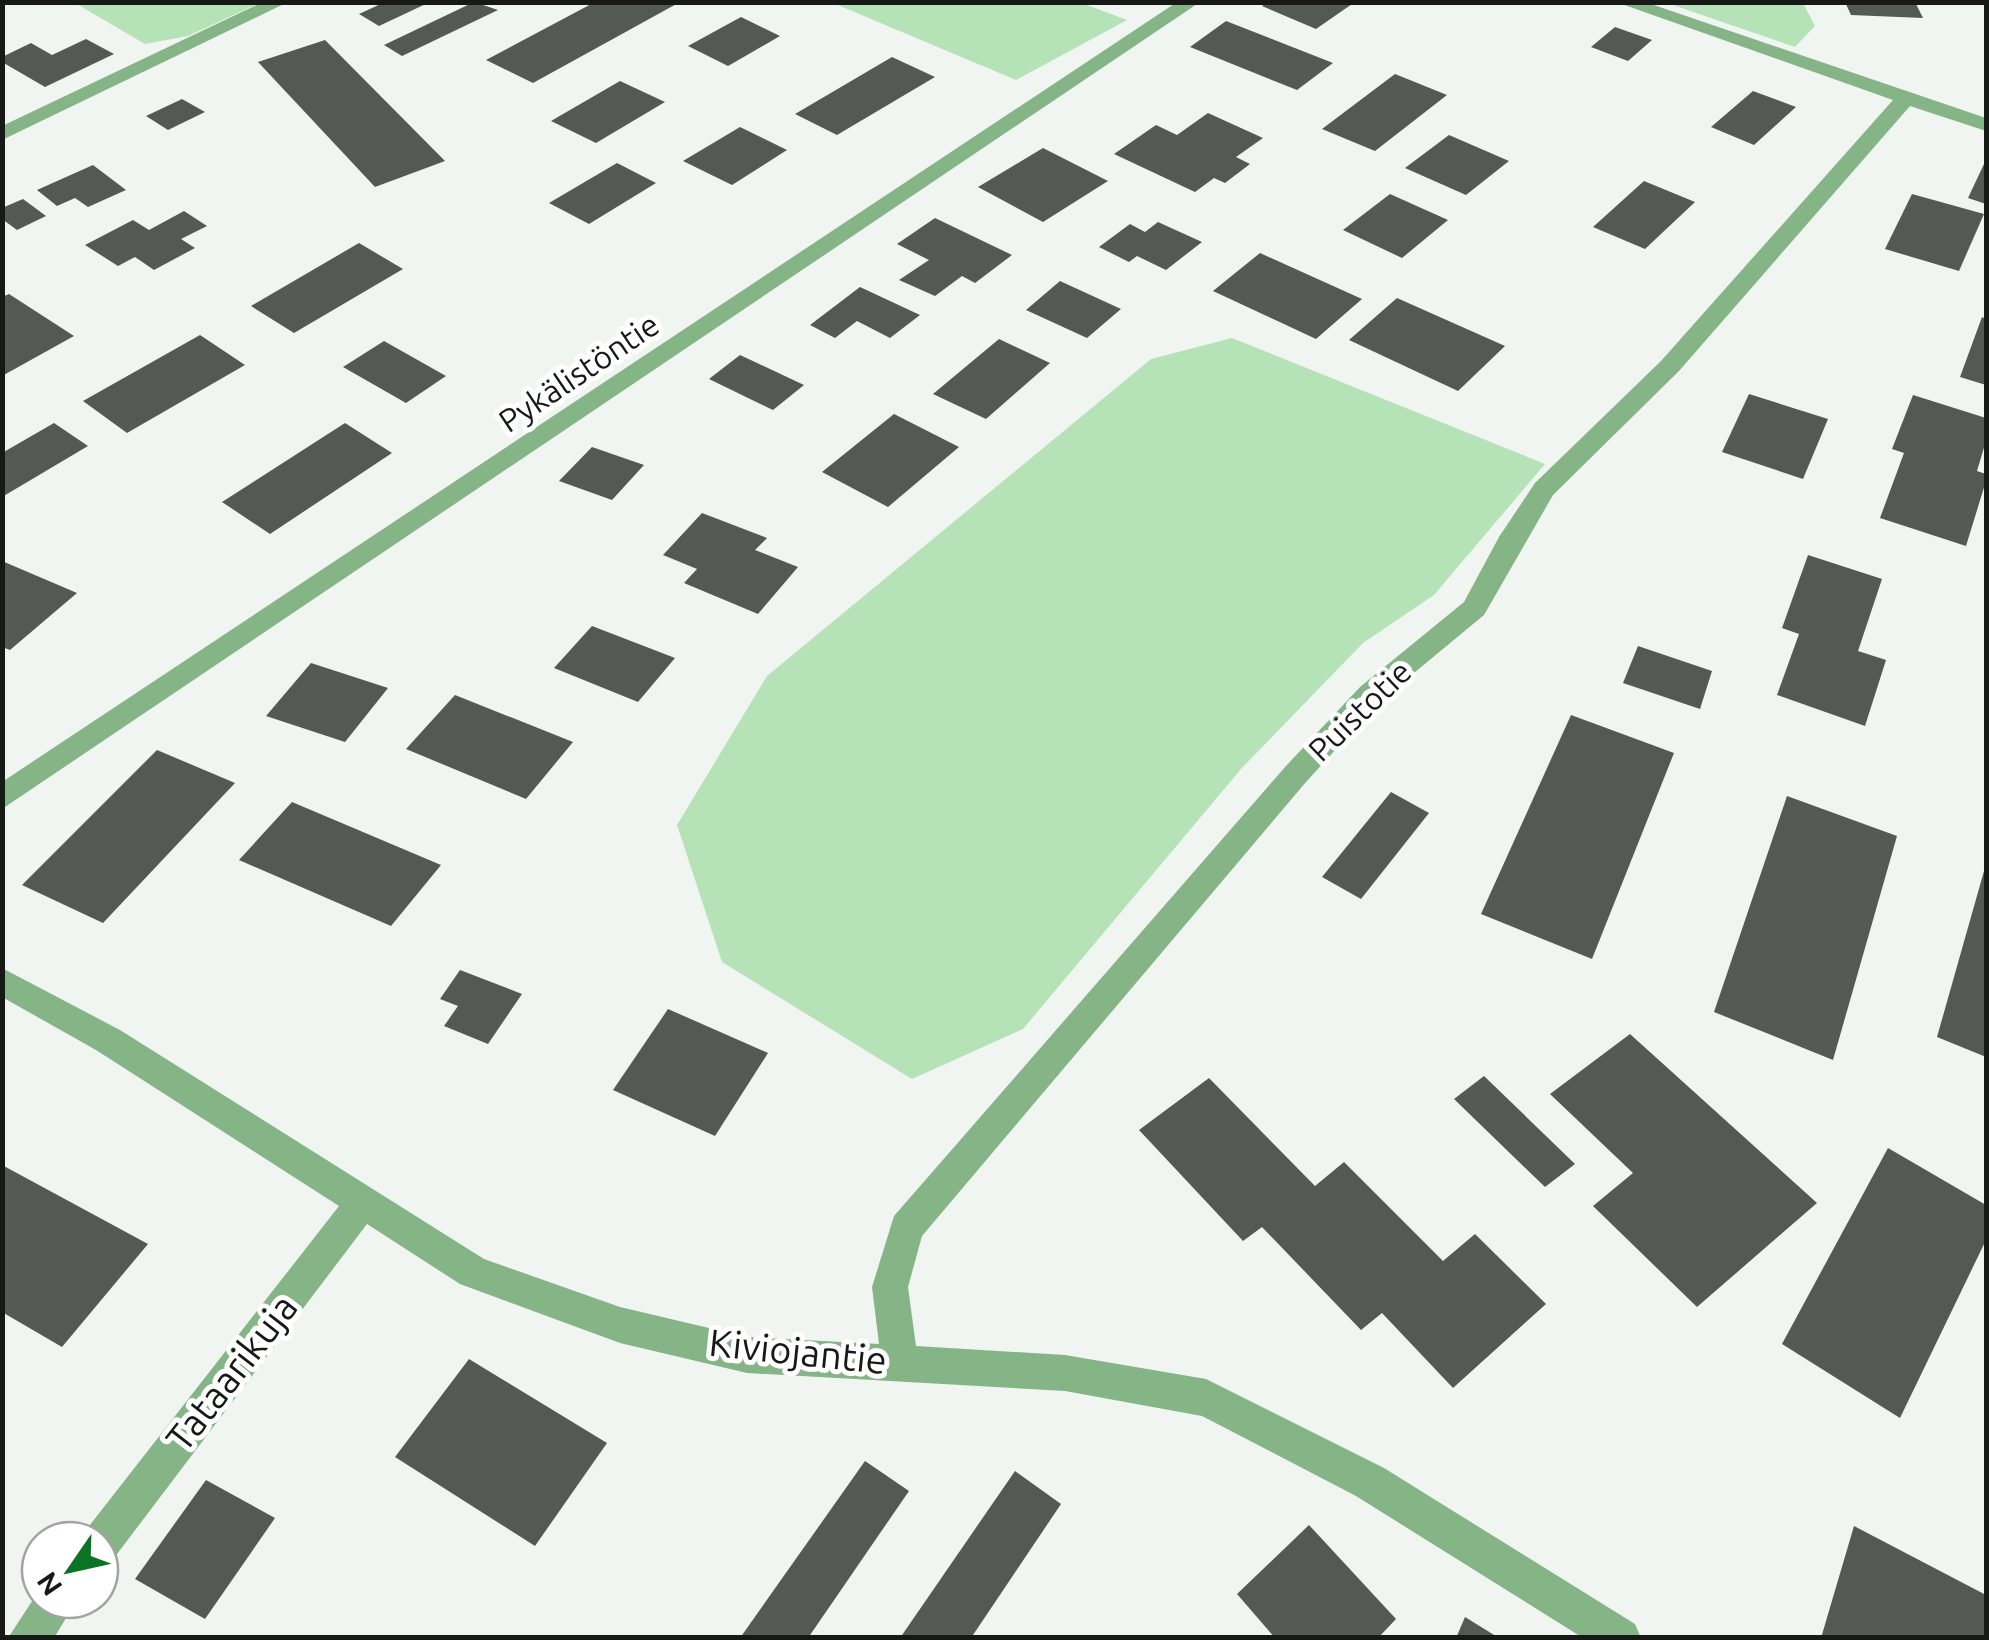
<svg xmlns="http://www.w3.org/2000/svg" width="1989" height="1640" font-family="Ubuntu,sans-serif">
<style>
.green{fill:#b6e2b8}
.building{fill:#555955}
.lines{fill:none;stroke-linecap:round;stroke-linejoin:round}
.street{fill:#85b487;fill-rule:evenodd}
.labels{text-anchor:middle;stroke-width:10;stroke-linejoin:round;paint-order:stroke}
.street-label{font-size:32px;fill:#171917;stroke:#fff}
.near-street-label{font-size:38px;fill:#171917;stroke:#fff}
</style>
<rect width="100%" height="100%" fill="#f1f5f1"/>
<!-- green -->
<g class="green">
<path d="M 75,3 L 259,2 L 259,3 L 188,36 L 145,44 Z"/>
<path d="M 833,3 L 1082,3 L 1127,20 L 1016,80 Z"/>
<path d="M 1667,3 L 1803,3 L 1815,26 L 1795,47 Z"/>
<path d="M 1232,338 L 1545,464 L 1434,595 L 1363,643 L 1241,769 L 1023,1029 L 912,1079 L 722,962 L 677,825 L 767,676 L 1151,359 Z"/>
</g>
<!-- building -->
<g class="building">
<path d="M 385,2 L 430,2 L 379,26 L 359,14 Z"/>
<path d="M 474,2 L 498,10 L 402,56 L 384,45 Z"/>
<path d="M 595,2 L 680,2 L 533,83 L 486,60 Z"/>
<path d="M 1268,2 L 1355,2 L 1316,29 L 1262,6 Z"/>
<path d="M 1845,2 L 1915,2 L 1923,18 L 1851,15 Z"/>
<path d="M 741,17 L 780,36 L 728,66 L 688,46 Z"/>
<path d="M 1226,21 L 1333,63 L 1297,90 L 1190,47 Z"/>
<path d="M 1615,27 L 1652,40 L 1628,61 L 1591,47 Z"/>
<path d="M 86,39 L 114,54 L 45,87 L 2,62 L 2,57 L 31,43 L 52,55 Z"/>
<path d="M 325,40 L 445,161 L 375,187 L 258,62 Z"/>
<path d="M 892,57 L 935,77 L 837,135 L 795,114 Z"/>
<path d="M 1395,74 L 1447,95 L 1375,151 L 1322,129 Z"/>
<path d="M 620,81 L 665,102 L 596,143 L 551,121 Z"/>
<path d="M 1753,91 L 1796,107 L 1754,145 L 1711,127 Z"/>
<path d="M 182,99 L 205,112 L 168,130 L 146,116 Z"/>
<path d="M 1208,113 L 1263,138 L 1236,157 L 1250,164 L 1225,183 L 1214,178 L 1195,192 L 1114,154 L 1156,125 L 1177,135 Z"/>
<path d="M 740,127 L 787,150 L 732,185 L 683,161 Z"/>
<path d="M 1449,135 L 1509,161 L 1466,195 L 1405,168 Z"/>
<path d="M 1043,148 L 1108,181 L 1043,222 L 978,187 Z"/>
<path d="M 617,163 L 656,183 L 589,224 L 549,203 Z"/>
<path d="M 1984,164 L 1986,165 L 1986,204 L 1968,198 Z"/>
<path d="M 93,165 L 126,190 L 88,207 L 75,198 L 57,206 L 37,190 Z"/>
<path d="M 1644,181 L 1695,202 L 1645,249 L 1593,227 Z"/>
<path d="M 1390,194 L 1448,220 L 1402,258 L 1343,230 Z"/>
<path d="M 1912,194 L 1984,214 L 1959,271 L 1885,249 Z"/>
<path d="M 23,199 L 46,216 L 17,230 L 2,219 L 2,208 Z"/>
<path d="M 184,211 L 207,226 L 181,239 L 195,248 L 154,270 L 135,257 L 118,266 L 85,245 L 133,220 L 149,230 Z"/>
<path d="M 935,218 L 1012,255 L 975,283 L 962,276 L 935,296 L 899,280 L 929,260 L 897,244 Z"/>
<path d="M 1158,222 L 1202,242 L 1166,270 L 1137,256 L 1129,262 L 1099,247 L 1130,224 L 1145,232 Z"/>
<path d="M 359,243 L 403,269 L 294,333 L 251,306 Z"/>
<path d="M 1260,253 L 1362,299 L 1316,339 L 1213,291 Z"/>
<path d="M 1060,281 L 1121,309 L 1087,338 L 1026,310 Z"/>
<path d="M 860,287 L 920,315 L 890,338 L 857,321 L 835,338 L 810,325 Z"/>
<path d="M 9,294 L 74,336 L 2,376 L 2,297 Z"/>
<path d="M 1397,298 L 1505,346 L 1458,391 L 1349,340 Z"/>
<path d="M 1982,317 L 1986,319 L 1986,385 L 1960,377 Z"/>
<path d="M 200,335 L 245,365 L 127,433 L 83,401 Z"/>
<path d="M 999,339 L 1050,363 L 986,419 L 933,394 Z"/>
<path d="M 384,341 L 446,376 L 406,403 L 343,367 Z"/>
<path d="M 740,355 L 804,385 L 773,410 L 709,379 Z"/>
<path d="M 1749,394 L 1828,419 L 1803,479 L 1722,452 Z"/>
<path d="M 1913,395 L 1986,418 L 1986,441 L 1977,471 L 1986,474 L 1986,481 L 1966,546 L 1880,518 L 1904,453 L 1892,449 Z"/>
<path d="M 894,414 L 959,447 L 888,507 L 822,472 Z"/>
<path d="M 54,423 L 88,446 L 2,497 L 2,453 Z"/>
<path d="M 345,423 L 392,453 L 270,534 L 222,502 Z"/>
<path d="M 592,447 L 644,465 L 612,500 L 559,481 Z"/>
<path d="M 702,513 L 767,538 L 755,550 L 798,567 L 758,614 L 684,583 L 697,569 L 663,555 Z"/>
<path d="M 1808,555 L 1882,579 L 1858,651 L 1886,660 L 1865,726 L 1777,695 L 1799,634 L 1782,628 Z"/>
<path d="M 2,561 L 77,593 L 10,650 L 2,647 Z"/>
<path d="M 592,626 L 675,658 L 638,702 L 554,668 Z"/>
<path d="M 1638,646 L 1712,671 L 1700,709 L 1623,683 Z"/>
<path d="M 311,663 L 388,688 L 345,742 L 266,716 Z"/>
<path d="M 455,695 L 573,742 L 526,799 L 406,749 Z"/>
<path d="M 1571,715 L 1674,753 L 1592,959 L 1481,914 Z"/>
<path d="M 157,750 L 235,783 L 103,923 L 22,885 Z"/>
<path d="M 1391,792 L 1429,813 L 1361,899 L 1322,877 Z"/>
<path d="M 1787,796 L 1897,836 L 1833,1060 L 1714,1012 Z"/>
<path d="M 292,802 L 441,865 L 391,926 L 239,860 Z"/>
<path d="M 1986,864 L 1986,1057 L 1937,1037 Z"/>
<path d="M 460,970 L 522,994 L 488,1044 L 444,1026 L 458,1006 L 440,999 Z"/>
<path d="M 668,1009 L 768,1053 L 715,1136 L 613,1090 Z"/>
<path d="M 1630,1034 L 1817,1203 L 1697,1307 L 1593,1206 L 1633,1173 L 1550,1094 Z"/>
<path d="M 1484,1076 L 1575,1164 L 1545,1187 L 1454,1099 Z"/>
<path d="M 1209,1078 L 1315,1186 L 1344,1162 L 1443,1261 L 1475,1234 L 1546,1304 L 1453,1388 L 1382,1313 L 1361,1330 L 1262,1227 L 1243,1241 L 1139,1130 Z"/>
<path d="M 1888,1148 L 1986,1205 L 1986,1240 L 1900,1418 L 1782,1344 Z"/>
<path d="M 2,1165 L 148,1244 L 62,1347 L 2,1312 Z"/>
<path d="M 469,1359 L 607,1443 L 535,1546 L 395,1457 Z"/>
<path d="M 865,1461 L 909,1491 L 808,1638 L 740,1638 Z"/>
<path d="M 1015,1471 L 1061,1504 L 971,1638 L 900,1638 Z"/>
<path d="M 206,1480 L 275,1518 L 205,1619 L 135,1579 Z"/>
<path d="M 1309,1525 L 1396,1619 L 1378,1638 L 1275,1638 L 1237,1594 Z"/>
<path d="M 1854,1526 L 1986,1595 L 1986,1638 L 1821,1638 Z"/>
<path d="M 1465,1617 L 1499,1638 L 1456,1638 Z"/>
</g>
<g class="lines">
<!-- street -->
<g class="street">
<path d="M 263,2 L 288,2 L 2,140 L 2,126 Z"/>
<path d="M 1177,2 L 1200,2 L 2,809 L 2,782 Z"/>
<path d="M 1616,2 L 1645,2 L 1986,118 L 1986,131 L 1910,106 L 1679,371 L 1553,495 L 1484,615 L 1380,701 L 1306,782 L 922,1236 L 908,1287 L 916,1346 L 1065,1355 L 1206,1379 L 1384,1468 L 1635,1624 L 1641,1638 L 1583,1638 L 1356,1496 L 1202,1416 L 1065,1391 L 747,1373 L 620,1343 L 460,1284 L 367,1224 L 114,1558 L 100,1564 L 100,1540 L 82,1540 L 86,1530 L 339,1206 L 96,1050 L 2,997 L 2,968 L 120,1030 L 484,1259 L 620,1307 L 747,1337 L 879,1344 L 872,1287 L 894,1216 L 1286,766 L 1360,687 L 1464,602 L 1499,537 L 1535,483 L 1661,361 L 1893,100 Z"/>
<path d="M 40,1589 L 40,1600 L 77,1600 L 54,1638 L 8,1638 Z"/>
</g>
</g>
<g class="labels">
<!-- street labels -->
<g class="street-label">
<text transform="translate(579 373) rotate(-34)" y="11">Pykälistöntie</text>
<text transform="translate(1360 711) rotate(-44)" y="11">Puistotie</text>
</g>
<!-- near-street labels -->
<g class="near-street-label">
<text transform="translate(798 1352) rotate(6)" y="13">Kiviojantie</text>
<text transform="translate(232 1373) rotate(-52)" y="13">Tataarikuja</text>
</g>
</g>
<!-- border -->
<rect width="1989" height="1640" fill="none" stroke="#171917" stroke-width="10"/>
<!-- north arrow -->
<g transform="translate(70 1570) rotate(236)"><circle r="48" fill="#ffffff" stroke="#a2a3a2" stroke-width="2.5"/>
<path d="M0-8L18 38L0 25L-18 38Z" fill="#0b7325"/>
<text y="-15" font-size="28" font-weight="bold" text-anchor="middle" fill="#171917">N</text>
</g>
</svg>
